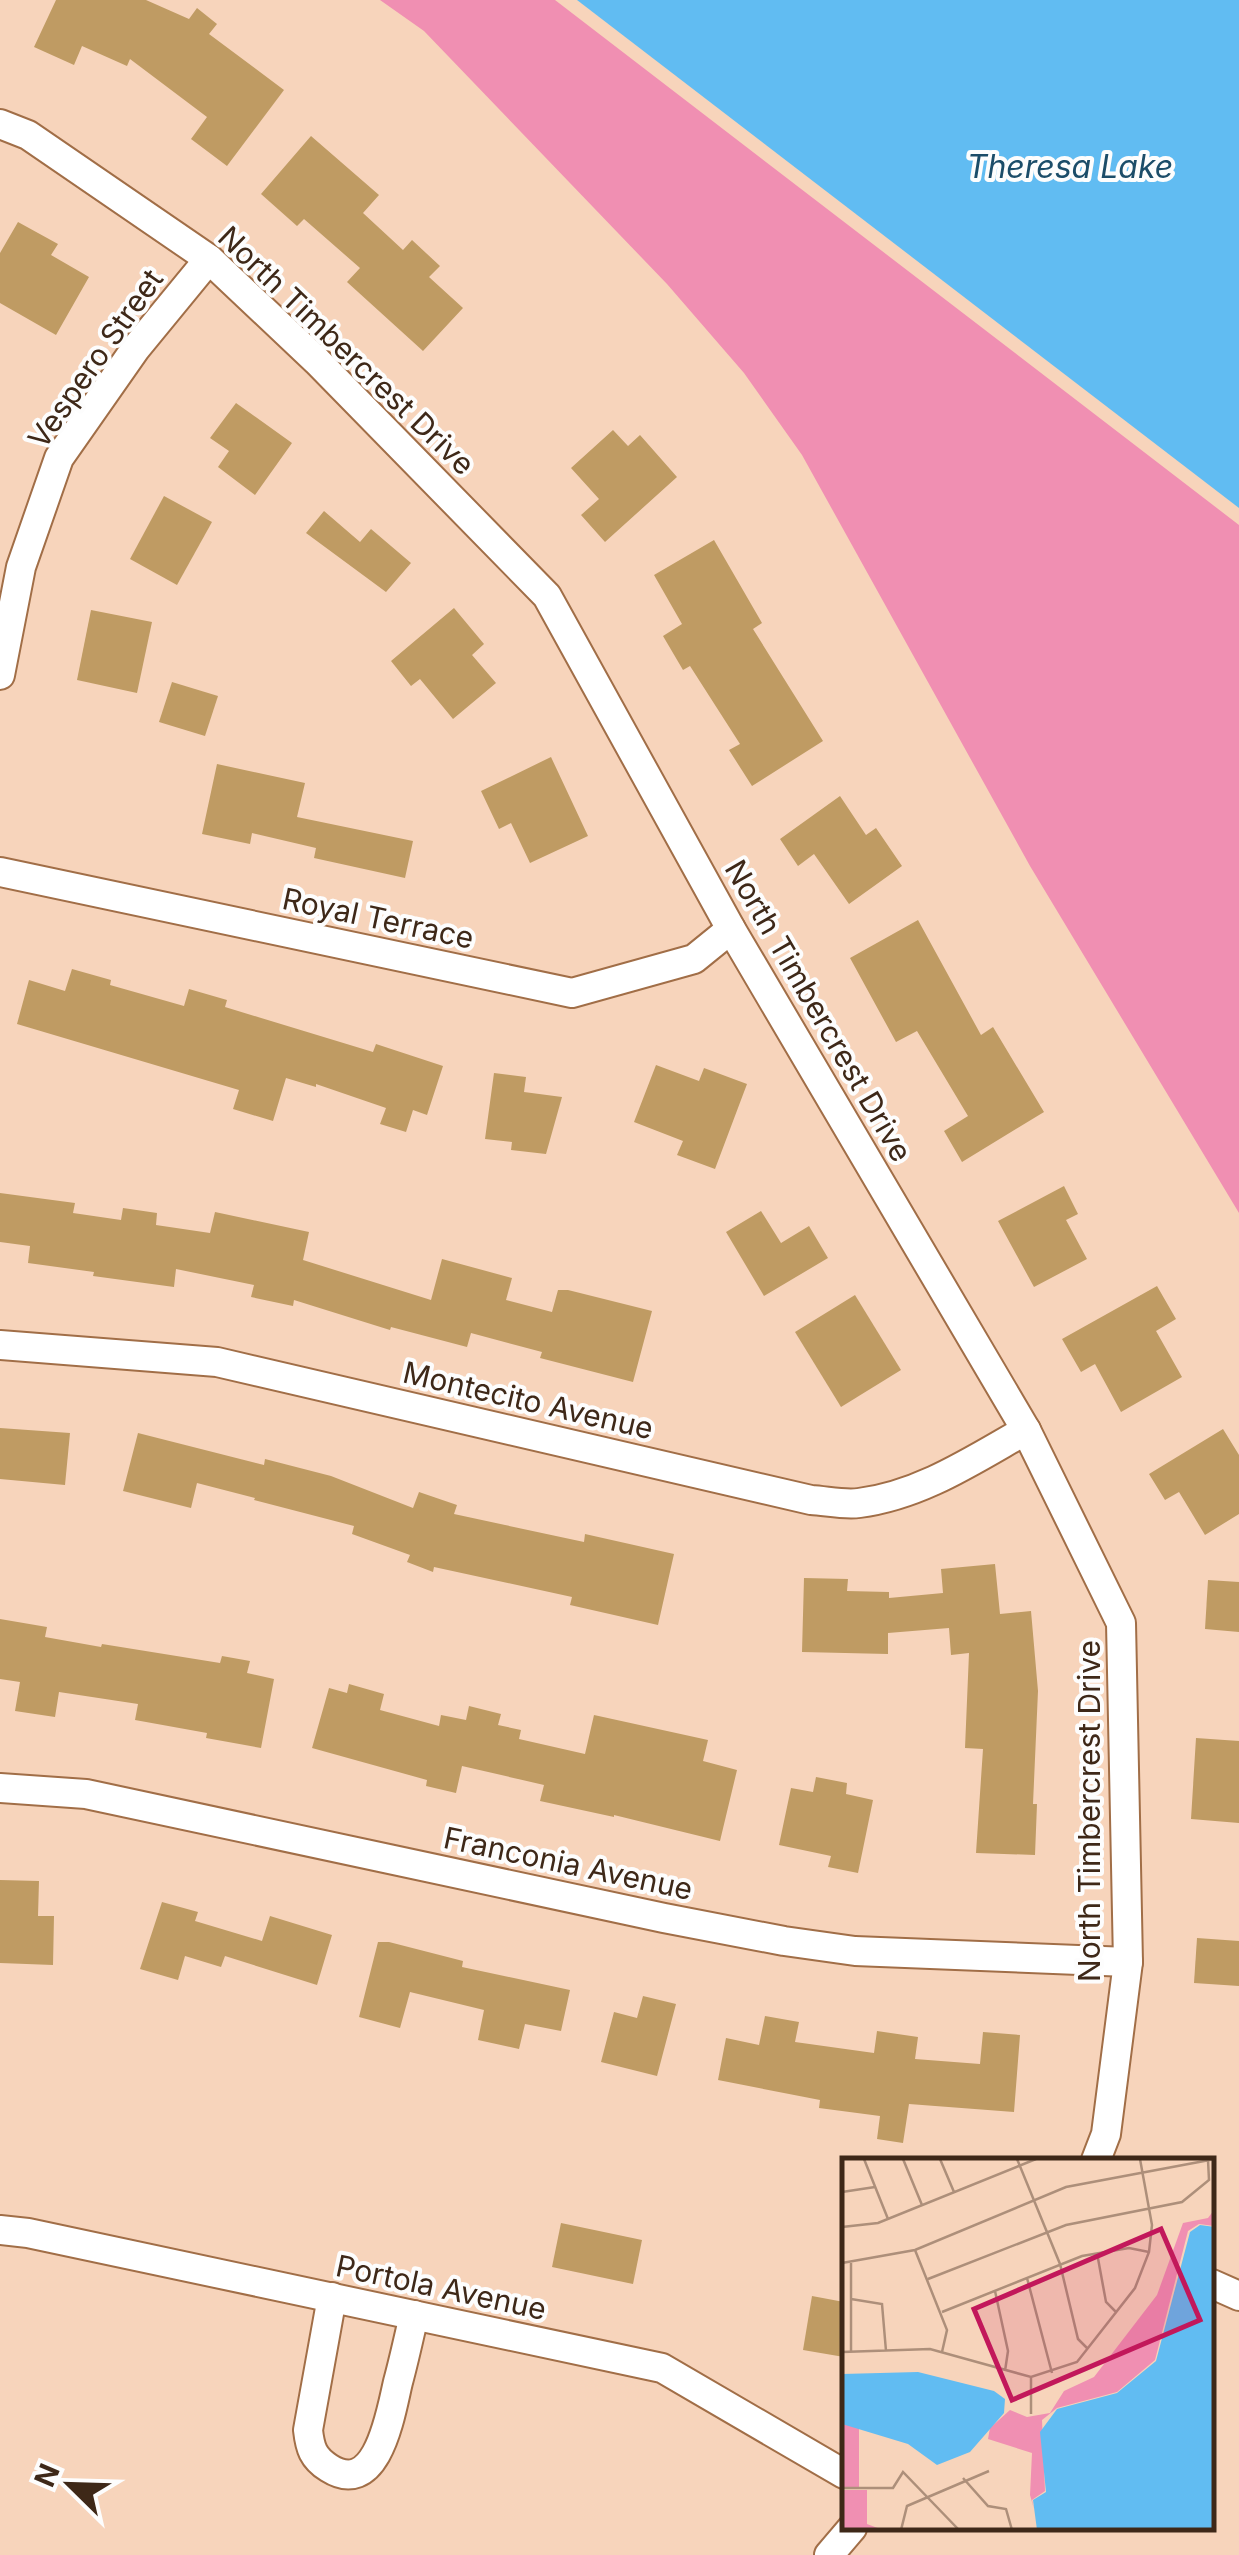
<svg xmlns="http://www.w3.org/2000/svg" width="1239" height="2555" font-family="Inter,sans-serif">
<style>
.green{fill:#f08fb2}
.water{fill:#61bcf2}
.building{fill:#bf9b63}
.lines{fill:none;stroke-linecap:round;stroke-linejoin:round}
.street-casing{stroke:#a16e47;stroke-width:32}
.street{stroke:#fff;stroke-width:28}
.labels{text-anchor:middle;stroke-width:8;stroke-linejoin:round;paint-order:stroke}
.street-label{font-size:30px;fill:#3e2818;stroke:#fdfdfd}
.water-label{font-size:32px;font-style:italic;fill:#1c4d69;stroke:#fdfdfd}
.inset-road{fill:none;stroke:#ad8f7a;stroke-width:2.5}
.view{fill:#c2185b;fill-opacity:0.15;stroke:#c2185b;stroke-width:5}
.inset-edge{fill:none;stroke:#3e2818;stroke-width:5}
</style>
<rect width="100%" height="100%" fill="#f7d4bb"/>
<!-- green -->
<path class="green" d="M 380,0 L 555,0 L 1239,525 L 1239,1213 L 1030,866 L 802,455 L 744,373 L 667,284 L 424,31 Z"/>
<!-- water -->
<path class="water" d="M 577,0 L 1239,0 L 1239,508 Z"/>
<!-- building -->
<g class="building">
<path d="M 56,0 L 146,0 L 189,19 L 197,8 L 217,24 L 209,34 L 284,90 L 227,166 L 191,139 L 207,117 L 130,59 L 127,66 L 82,46 L 74,65 L 34,47 Z"/>
<path d="M 311,136 L 379,195 L 363,213 L 403,250 L 412,240 L 440,266 L 429,277 L 463,308 L 423,351 L 347,282 L 360,268 L 304,219 L 297,226 L 261,194 Z"/>
<path d="M 18,222 L 58,244 L 51,255 L 89,277 L 56,335 L 0,303 L 0,253 Z"/>
<path d="M 236,403 L 292,443 L 255,495 L 218,467 L 229,451 L 210,438 Z"/>
<path d="M 613,430 L 628,446 L 640,435 L 677,477 L 605,542 L 581,515 L 599,499 L 571,468 Z"/>
<path d="M 164,496 L 212,522 L 177,585 L 130,559 Z"/>
<path d="M 324,511 L 360,542 L 371,529 L 411,563 L 386,592 L 306,533 Z"/>
<path d="M 714,540 L 762,623 L 753,629 L 823,741 L 752,786 L 729,750 L 740,744 L 690,666 L 683,670 L 663,636 L 682,624 L 654,575 Z"/>
<path d="M 454,608 L 484,644 L 472,655 L 496,683 L 453,719 L 420,679 L 411,686 L 391,661 Z"/>
<path d="M 91,610 L 152,622 L 137,693 L 77,680 Z"/>
<path d="M 172,682 L 218,696 L 205,736 L 159,722 Z"/>
<path d="M 551,757 L 588,836 L 530,863 L 511,823 L 499,829 L 481,791 Z"/>
<path d="M 217,764 L 305,783 L 297,817 L 413,841 L 405,878 L 314,858 L 316,848 L 252,833 L 250,844 L 202,834 Z"/>
<path d="M 840,796 L 866,835 L 876,828 L 902,866 L 849,904 L 814,854 L 798,866 L 780,839 Z"/>
<path d="M 918,920 L 981,1035 L 993,1027 L 1044,1112 L 962,1162 L 944,1131 L 968,1116 L 917,1031 L 896,1042 L 850,958 Z"/>
<path d="M 72,969 L 111,980 L 110,985 L 184,1006 L 189,989 L 227,1000 L 225,1007 L 373,1052 L 376,1044 L 443,1066 L 427,1115 L 413,1110 L 406,1132 L 380,1124 L 386,1108 L 316,1084 L 316,1087 L 286,1078 L 273,1121 L 233,1109 L 239,1090 L 17,1024 L 29,980 L 65,991 Z"/>
<path d="M 656,1065 L 699,1081 L 704,1068 L 747,1084 L 715,1169 L 677,1155 L 683,1141 L 634,1122 Z"/>
<path d="M 494,1073 L 526,1077 L 524,1092 L 562,1097 L 546,1154 L 511,1150 L 512,1142 L 485,1139 Z"/>
<path d="M 1064,1186 L 1078,1214 L 1066,1220 L 1087,1259 L 1034,1287 L 998,1221 Z"/>
<path d="M 0,1193 L 75,1203 L 73,1213 L 121,1220 L 123,1208 L 157,1213 L 156,1225 L 210,1233 L 215,1212 L 309,1232 L 303,1260 L 431,1300 L 442,1259 L 512,1278 L 506,1300 L 552,1312 L 558,1290 L 568,1290 L 652,1311 L 633,1382 L 540,1358 L 542,1352 L 471,1333 L 467,1347 L 391,1327 L 390,1330 L 294,1300 L 293,1306 L 251,1297 L 254,1285 L 176,1269 L 174,1287 L 93,1276 L 94,1272 L 28,1263 L 30,1246 L 0,1242 Z"/>
<path d="M 761,1211 L 781,1243 L 809,1226 L 828,1258 L 764,1296 L 726,1232 Z"/>
<path d="M 1157,1286 L 1176,1319 L 1156,1331 L 1182,1377 L 1121,1412 L 1095,1364 L 1081,1372 L 1062,1339 Z"/>
<path d="M 855,1295 L 901,1370 L 841,1407 L 795,1332 Z"/>
<path d="M 0,1428 L 70,1433 L 65,1485 L 0,1479 Z"/>
<path d="M 1223,1429 L 1239,1455 L 1239,1514 L 1205,1535 L 1179,1492 L 1165,1500 L 1149,1474 Z"/>
<path d="M 138,1433 L 264,1465 L 265,1459 L 331,1476 L 413,1508 L 419,1492 L 457,1505 L 454,1514 L 584,1542 L 585,1534 L 674,1554 L 658,1625 L 570,1605 L 572,1597 L 434,1567 L 433,1572 L 407,1562 L 410,1555 L 352,1534 L 354,1526 L 254,1500 L 255,1498 L 197,1483 L 191,1508 L 123,1491 Z"/>
<path d="M 995,1564 L 1000,1614 L 1031,1611 L 1038,1691 L 1033,1804 L 1037,1804 L 1035,1855 L 976,1853 L 983,1749 L 965,1748 L 969,1653 L 951,1655 L 949,1628 L 888,1633 L 888,1654 L 802,1652 L 804,1578 L 848,1579 L 847,1591 L 889,1592 L 889,1598 L 943,1593 L 941,1569 Z"/>
<path d="M 1208,1580 L 1239,1582 L 1239,1632 L 1205,1629 Z"/>
<path d="M 0,1619 L 47,1627 L 45,1637 L 101,1647 L 102,1644 L 220,1663 L 222,1656 L 250,1661 L 247,1673 L 274,1679 L 261,1748 L 206,1738 L 207,1733 L 135,1720 L 138,1704 L 59,1692 L 55,1717 L 15,1711 L 20,1682 L 0,1679 Z"/>
<path d="M 349,1684 L 384,1694 L 380,1710 L 439,1726 L 441,1715 L 466,1720 L 469,1706 L 501,1714 L 498,1725 L 521,1730 L 519,1739 L 585,1754 L 594,1715 L 708,1740 L 703,1761 L 737,1770 L 720,1841 L 614,1815 L 614,1817 L 540,1801 L 544,1785 L 462,1766 L 456,1793 L 426,1786 L 427,1780 L 312,1748 L 329,1688 L 347,1693 Z"/>
<path d="M 1196,1738 L 1239,1741 L 1239,1823 L 1191,1819 Z"/>
<path d="M 816,1777 L 847,1783 L 846,1794 L 873,1800 L 858,1873 L 828,1867 L 831,1856 L 779,1845 L 791,1788 L 813,1792 Z"/>
<path d="M 0,1880 L 39,1881 L 38,1916 L 54,1916 L 53,1965 L 0,1963 Z"/>
<path d="M 162,1902 L 198,1912 L 195,1921 L 262,1941 L 270,1916 L 332,1935 L 317,1985 L 225,1956 L 221,1967 L 185,1956 L 178,1980 L 140,1969 Z"/>
<path d="M 1197,1938 L 1239,1941 L 1239,1986 L 1194,1983 Z"/>
<path d="M 378,1942 L 389,1942 L 463,1961 L 462,1967 L 570,1990 L 561,2031 L 525,2024 L 519,2049 L 478,2040 L 484,2010 L 410,1992 L 400,2028 L 359,2017 Z"/>
<path d="M 643,1996 L 676,2004 L 657,2076 L 601,2062 L 614,2012 L 637,2018 Z"/>
<path d="M 765,2016 L 799,2022 L 795,2042 L 874,2053 L 877,2031 L 918,2037 L 915,2059 L 980,2064 L 983,2032 L 1020,2035 L 1014,2112 L 909,2104 L 903,2143 L 877,2139 L 880,2116 L 819,2108 L 820,2100 L 718,2080 L 726,2038 L 759,2045 Z"/>
<path d="M 561,2223 L 642,2240 L 633,2284 L 552,2267 Z"/>
<path d="M 812,2296 L 844,2302 L 844,2357 L 803,2350 Z"/>
</g>
<g class="lines">
<!-- street casing -->
<g class="street-casing">
<g id="street">
<path d="M 0,124 L 28,135 L 209,259 L 317,361 L 547,596 L 731,929 L 1026,1430 L 1121,1623 L 1128,1962 L 1106,2134 L 1096,2160"/>
<path d="M 0,675 L 21,567 L 59,458 L 136,348 L 209,259"/>
<path d="M 0,872 L 572,993 L 694,959 L 731,929"/>
<path d="M 0,1345 L 217,1362 L 811,1500 C 827,1501 844,1505 859,1503 C 921,1495 973,1460 1026,1430"/>
<path d="M 0,1788 L 86,1794 L 664,1918 L 784,1941 L 855,1951 L 1128,1962"/>
<path d="M 0,2230 L 28,2233 L 662,2368 L 844,2474"/>
<path d="M 1212,2284 L 1239,2296"/>
<path d="M 332,2297 L 308,2430 C 310,2448 313,2458 329,2468 C 378,2499 391,2411 398,2382 C 404,2360 409,2337 414,2315"/>
<path d="M 829,2555 L 852,2528"/>
</g>
</g>
<!-- street -->
<use href="#street" class="street"/>
</g>
<g class="labels">
<!-- street labels -->
<g class="street-label">
<text transform="translate(346 351) rotate(44)" y="10">North Timbercrest Drive</text>
<text transform="translate(96 359) rotate(-55)" y="10">Vespero Street</text>
<text transform="translate(378 919) rotate(12)" y="10">Royal Terrace</text>
<text transform="translate(818 1011) rotate(60)" y="10">North Timbercrest Drive</text>
<text transform="translate(528 1401) rotate(13)" y="10">Montecito Avenue</text>
<text transform="translate(1090 1811) rotate(-90)" y="10">North Timbercrest Drive</text>
<text transform="translate(568 1864) rotate(12)" y="10">Franconia Avenue</text>
<text transform="translate(441 2288) rotate(12)" y="10">Portola Avenue</text>
</g>
<!-- water labels -->
<g class="water-label">
<text x="1070" y="178">Theresa Lake</text>
</g>
</g>
<!-- overview -->
<g transform="translate(842 2158)">
<rect width="372" height="372" fill="#f7d4bb"/>
<path d="M 372,52 L 372,68 L 357,66 L 346,73 L 313,202 L 275,234 L 215,250 L 200,262 L 203,333 L 190,342 L 192,351 L 188,337 L 190,295 L 146,281 L 148,270 L 168,252 L 185,259 L 208,255 L 222,233 L 252,219 L 315,137 L 341,65 L 366,60 ZM 6,265 L 17,268 L 17,329 L 0,329 L 0,267 ZM 0,332 L 25,332 L 25,366 L 41,372 L 0,372 Z" fill="#f08fb2"/>
<path d="M 358,67 L 373,69 L 372,372 L 195,372 L 191,342 L 204,334 L 198,274 L 215,251 L 275,235 L 314,203 L 348,74 ZM 76,214 L 152,233 L 163,241 L 162,255 L 128,294 L 95,307 L 66,286 L 0,266 L 0,216 Z" fill="#61bcf2"/>
<path class="inset-road" d="M 22,1 L 46,61M 61,1 L 80,47M 98,1 L 112,34M 175,1 L 218,106 L 236,181 L 246,191M 0,34 L 33,29M 0,69 L 36,65 L 194,1M 73,92 L 105,172 L 100,194M 255,95 L 264,144 L 274,154M 0,105 L 73,92 L 224,29 L 373,1M 9,105 L 9,195M 185,120 L 210,215M 86,121 L 224,67 L 340,44 L 367,22 L 366,2M 153,133 L 166,193 L 163,213M 9,141 L 40,146 L 44,193M 100,154 L 240,98 L 287,90 L 307,94M 0,194 L 88,191 L 189,219 L 235,204 L 293,130 L 307,94 L 310,67 L 298,1M 189,219 L 189,256M 121,320 L 146,348 L 164,351 L 170,372M 0,330 L 51,330 L 61,314 L 117,372M 59,372 L 65,348 L 147,313"/>
<path class="view" d="M 319,71 L 358,162 L 170,242 L 132,151 Z"/>
<rect width="372" height="372" class="inset-edge"/>
</g>
<!-- north arrow -->
<g transform="translate(70 2485) rotate(293)" stroke="#fdfdfd" stroke-width="8" paint-order="stroke">
<path d="M0-8L18 38L0 25L-18 38Z" fill="#3e2818"/>
<text y="-15" font-size="28" font-weight="bold" text-anchor="middle" fill="#3e2818">N</text>
</g>
</svg>
